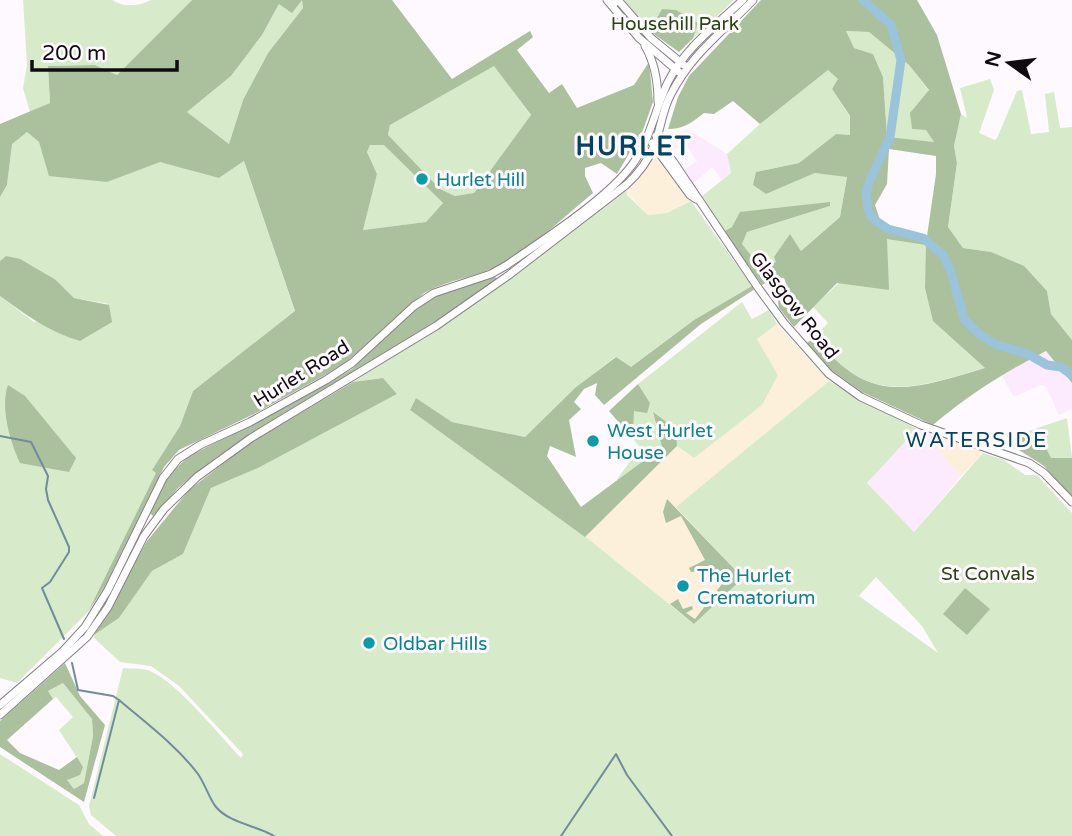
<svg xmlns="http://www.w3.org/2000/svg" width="1072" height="836" font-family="'Varela Round',sans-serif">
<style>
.commercial{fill:#fcf0db}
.built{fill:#fcebff}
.green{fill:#d7ebca;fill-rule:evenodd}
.forest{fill:#abc09c;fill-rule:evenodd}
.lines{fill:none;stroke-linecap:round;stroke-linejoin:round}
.stream{stroke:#718c9d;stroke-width:2}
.river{stroke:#9bc3da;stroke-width:9}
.primary-casing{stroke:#897f8b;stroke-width:9}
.primary{stroke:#fff;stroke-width:7}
.culture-dot{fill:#0f9aa8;stroke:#fef9ff;stroke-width:2.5}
.labels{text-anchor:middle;stroke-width:6;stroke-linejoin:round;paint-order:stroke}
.park-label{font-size:19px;fill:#2a4510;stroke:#fef9ff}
.culture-label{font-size:19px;fill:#0d838f;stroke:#fef9ff;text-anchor:start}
.street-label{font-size:19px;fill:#0f0c10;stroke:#fef9ff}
.neighbourhood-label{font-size:21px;letter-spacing:2px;fill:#044363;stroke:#fef9ff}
.district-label{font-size:26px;font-weight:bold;letter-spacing:2px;fill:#044363;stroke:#fef9ff}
</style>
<rect width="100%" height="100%" fill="#fef9ff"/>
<!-- commercial -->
<g class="commercial">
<path d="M 656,158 L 660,160 L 691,201 L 667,213 L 648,215 L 626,192 L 650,162 Z"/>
<path d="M 777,324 L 829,381 L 677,507 L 743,578 L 694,624 L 585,537 L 677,446 L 694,458 L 778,375 L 757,339 Z"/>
<path d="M 931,433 L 979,450 L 983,453 L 961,476 L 928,441 Z"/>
</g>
<!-- built -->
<g class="built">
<path d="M 689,130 L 727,154 L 731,173 L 722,180 L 712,167 L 692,185 L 683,171 L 697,161 L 683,141 L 677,144 L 679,147 L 670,151 L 665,141 L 665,135 Z"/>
<path d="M 1046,351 L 1072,383 L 1072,409 L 1059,415 L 1046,387 L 1041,385 L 1014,397 L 1001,374 Z"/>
<path d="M 917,429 L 931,433 L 929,441 L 961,476 L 914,532 L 867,483 Z"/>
</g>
<!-- green -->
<g class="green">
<path d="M 23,0 L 112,0 C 123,7 138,7 151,0 L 192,0 L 117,75 L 95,65 L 48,66 L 50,103 L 30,112 L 23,88 L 27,65 Z"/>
<path d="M 302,0 L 303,8 L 268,53 L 243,100 L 229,144 L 187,112 L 231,76 L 262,35 L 279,4 Z"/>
<path d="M 624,0 L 734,0 L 679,52 L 654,35 Z"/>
<path d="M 845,31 L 869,32 L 909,65 L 929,91 L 911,113 L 912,129 L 926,130 L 935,142 L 887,138 L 883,77 L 873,54 L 854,48 Z"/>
<path d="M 494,65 L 531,116 L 474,193 L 455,196 L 440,189 L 388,136 L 390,125 Z"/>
<path d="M 828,70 L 839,79 L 832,89 L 850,117 L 850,135 L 836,134 L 799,163 L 756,172 L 766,194 L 815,173 L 847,176 L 840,217 L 801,251 L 790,235 L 776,262 L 760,269 L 742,244 L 747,232 L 830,206 L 830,203 L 732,227 L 723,232 L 701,197 L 731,173 L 727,154 L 760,124 Z"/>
<path d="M 990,79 L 994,90 L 979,133 L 995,140 L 997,138 L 1017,91 L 1022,90 L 1031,134 L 1049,132 L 1045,94 L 1054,92 L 1060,128 L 1072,127 L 1072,340 L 1051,314 L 1047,291 L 991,252 L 963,248 L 948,227 L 957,163 L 954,146 L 961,114 L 967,118 L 960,88 Z"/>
<path d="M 27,132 L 39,142 L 107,182 L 160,161 L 219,178 L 244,161 L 295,312 L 193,391 L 180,426 L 152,470 L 157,473 L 88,612 L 17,683 L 0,678 L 0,296 L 34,322 L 109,304 L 74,298 L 56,280 L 6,256 L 0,261 L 0,197 L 7,185 L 12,143 Z"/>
<path d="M 370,145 L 385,145 L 443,203 L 426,222 L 363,230 L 377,174 L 367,152 Z"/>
<path d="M 626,190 L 627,195 L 648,215 L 667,213 L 691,201 L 752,286 L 694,320 L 631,367 L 615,357 L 576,387 L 525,437 L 452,422 L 416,398 L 410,410 L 582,534 L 694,624 L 743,578 L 676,507 L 829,381 L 917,429 L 867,483 L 914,532 L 983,453 L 1004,460 L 1025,475 L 1037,475 L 1072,513 L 1072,836 L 116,836 L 91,815 L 89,806 L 123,668 C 132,669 143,668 150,671 C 178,683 219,735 241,758 L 243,754 L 179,686 L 151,666 L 120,662 L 94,638 L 94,635 L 119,618 L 152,571 L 183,554 L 211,488 L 258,468 L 397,394 L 383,378 L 353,382 L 421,339 ZM 876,577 L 922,626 L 938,653 L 859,596 Z"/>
<path d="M 887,238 L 927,245 L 925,288 L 964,349 L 985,368 C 911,389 868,407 815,336 L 828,323 L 813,307 Z"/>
<path d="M 742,302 L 752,319 L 769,310 L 777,324 L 757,339 L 778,375 L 762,405 L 694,458 L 677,446 L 676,429 L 653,413 L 662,447 L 616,481 L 640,447 L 633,439 L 634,411 L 650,403 L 638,384 Z"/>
<path d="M 1067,418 L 1072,458 L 1051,458 L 1022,436 L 1019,450 L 993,443 Z"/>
<path d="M 63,683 L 92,719 L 93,736 L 84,783 L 74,789 L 67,780 L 83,767 L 59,730 L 73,717 L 56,697 L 53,699 L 48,691 Z"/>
<path d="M 0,754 L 79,805 L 89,824 L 103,836 L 0,836 Z"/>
</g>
<!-- forest -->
<g class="forest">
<path d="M 192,0 L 392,0 L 452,79 L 530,31 L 533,37 L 517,50 L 549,93 L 562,84 L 577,108 L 634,85 L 649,62 L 653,102 L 643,130 L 617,174 L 601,163 L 585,168 L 585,176 L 593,193 C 564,217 535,245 502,264 C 478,277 449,279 424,293 L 343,365 L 256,413 L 179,450 L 164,467 L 105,586 L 88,612 L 156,473 L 152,470 L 180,426 L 193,391 L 295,311 L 244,161 L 219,178 L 160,162 L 107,182 L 49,176 L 39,142 L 27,132 L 12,144 L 7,185 L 0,197 L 0,124 L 50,103 L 48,66 L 95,65 L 117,75 ZM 302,0 L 303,8 L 268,53 L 243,100 L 229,144 L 187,112 L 231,76 L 262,35 L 279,4 L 292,13 ZM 494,66 L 531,115 L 474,193 L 455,196 L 440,189 L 388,135 L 390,125 ZM 370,145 L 384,145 L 443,203 L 426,222 L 363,230 L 377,174 L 367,152 Z"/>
<path d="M 761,0 L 917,0 L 937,35 L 961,114 L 954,146 L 957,163 L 948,227 L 963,248 L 991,252 L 1024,266 L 1047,291 L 1051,314 L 1072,340 L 1072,383 L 1046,351 C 1005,372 968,395 933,425 L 862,392 L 830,369 L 807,343 L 815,336 C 868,407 911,390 985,368 L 933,321 L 925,288 L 926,245 L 887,239 L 889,290 L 837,283 L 794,327 L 779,308 L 777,297 L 787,286 L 784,278 L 773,279 L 762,285 L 723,232 L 732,227 L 740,212 L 830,202 L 830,206 L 747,232 L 742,244 L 761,268 L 776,262 L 774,257 L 790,234 L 801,251 L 840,217 L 847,177 L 815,173 L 766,194 L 753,185 L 756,172 L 799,163 L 836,134 L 850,135 L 850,116 L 832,89 L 838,79 L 828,70 L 760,124 L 733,101 L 714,114 L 704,113 C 691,123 684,129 668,129 L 678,97 L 689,76 ZM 846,31 L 869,32 L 909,65 L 929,90 L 910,113 L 912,129 L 926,130 L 934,142 L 887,137 L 883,77 L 873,54 L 854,48 ZM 889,149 L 936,156 L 936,174 L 927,236 L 881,223 L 875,205 L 887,184 Z"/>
<path d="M 662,9 L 676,10 L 698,23 L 693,38 L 679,52 L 650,31 Z"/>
<path d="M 6,256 L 20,259 L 56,280 L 74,298 L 109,305 L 112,322 L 80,341 C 49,332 26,315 0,296 L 0,261 Z"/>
<path d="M 495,277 L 498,279 L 424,329 L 218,456 L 178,488 L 154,517 L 150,513 L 168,476 L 189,456 L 259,421 L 352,369 L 412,311 L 436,295 Z"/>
<path d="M 752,286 L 755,289 L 701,324 L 604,405 L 595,395 L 597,383 L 584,389 L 574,402 L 581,409 L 569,420 L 576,457 L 550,446 L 547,456 L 581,507 L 662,447 L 653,412 L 676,429 L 677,446 L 585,537 L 410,410 L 416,398 L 452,422 L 525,437 L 576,387 L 616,357 L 631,367 L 694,320 Z"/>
<path d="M 383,378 L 397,394 L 258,468 L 211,488 L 183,554 L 152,571 L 119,618 L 94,635 L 147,541 L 189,490 L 250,443 L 353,382 Z"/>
<path d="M 638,384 L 650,403 L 647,413 L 634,411 L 633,439 L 609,411 Z"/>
<path d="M 8,385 L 25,396 L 76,458 L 69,472 L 20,463 C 10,442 0,407 8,385 Z"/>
<path d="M 1039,434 L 1051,458 L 1072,458 L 1072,497 L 1044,466 L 1019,450 L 1022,436 Z"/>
<path d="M 667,499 L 743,578 L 694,624 L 670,604 L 678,599 L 683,609 L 692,606 L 693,609 L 686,613 L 695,619 L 725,580 L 718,569 L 691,572 L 689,568 L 705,560 L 681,516 L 666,523 L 663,512 Z"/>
<path d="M 965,588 L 990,609 L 967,635 L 943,614 Z"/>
<path d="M 65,663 L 80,696 L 105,725 L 84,802 L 0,747 L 0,721 ZM 63,683 L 92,719 L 93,736 L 84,783 L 74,789 L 67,780 L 80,775 L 83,767 L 77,757 L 59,770 L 20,753 L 7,740 L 53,699 L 48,691 Z"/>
</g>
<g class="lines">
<!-- stream -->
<g class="stream">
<path d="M 0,436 L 31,442 L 48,476 L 46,489 L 48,500 L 69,547 L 69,552 L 50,582 L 42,588 L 64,639"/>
<path d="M 72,663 L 78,690 L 113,696 L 119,700 L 94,798"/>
<path d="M 119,700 C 146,723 177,746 198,774 C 205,784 210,800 216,807 C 229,823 258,826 274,836"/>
<path d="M 561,836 L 616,754 L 627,775 L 672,836"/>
</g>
<!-- river -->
<path class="river" d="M 863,0 L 891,25 L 901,60 L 890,137 L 870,180 L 866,193 L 868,209 L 873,219 L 888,229 L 923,238 L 943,255 L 951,272 L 964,319 L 979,334 L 997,345 L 1028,354 L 1047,365 L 1061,367 L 1072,375"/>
<!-- primary casing -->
<g class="primary-casing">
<g id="primary">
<path d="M 607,0 L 639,38 L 679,72"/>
<path d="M 612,5 L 618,0 L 651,38 L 684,65"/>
<path d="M 645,46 C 655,63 658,82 658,102"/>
<path d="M 656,136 L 759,289 L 784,323 L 829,374 L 861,397 L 921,425 L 1029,463 L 1044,473 L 1072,502"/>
<path d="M 652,143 L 690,195 L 696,199"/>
<path d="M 0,705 L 62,652 L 85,627 L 108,590 L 163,478 L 178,459 L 200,445 L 250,422 L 326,380 L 352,363 L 414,306 L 434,293 L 491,274 L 507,265 C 544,239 606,200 632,165 C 650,141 655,109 668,82 C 685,48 715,26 743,0"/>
<path d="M 0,715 L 87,637 L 108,607 L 144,536 L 164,509 L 197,477 L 251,438 L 436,326 L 509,275 L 626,185 C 638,174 648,161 654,146 C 661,129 662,110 671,94 C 693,52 722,33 753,0"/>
</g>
</g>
<!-- primary -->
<use href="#primary" class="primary"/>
</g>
<!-- markers -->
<g class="culture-dot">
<circle cx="422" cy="179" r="7"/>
<circle cx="593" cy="441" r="7"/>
<circle cx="683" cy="586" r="7"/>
<circle cx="369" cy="643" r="7"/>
</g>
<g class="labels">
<!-- park labels -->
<g class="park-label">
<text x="675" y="30">Househill Park</text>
<text x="988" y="580">St Convals</text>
</g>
<!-- culture labels -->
<g class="culture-label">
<text x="436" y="186">Hurlet Hill</text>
<text x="607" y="437">West Hurlet<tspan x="607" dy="22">House</tspan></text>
<text x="697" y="582">The Hurlet<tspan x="697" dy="22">Crematorium</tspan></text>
<text x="383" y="650">Oldbar Hills</text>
</g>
<!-- street labels -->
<g class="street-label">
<text transform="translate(795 305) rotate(52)" y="7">Glasgow Road</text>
<text transform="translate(301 373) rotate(-32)" y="7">Hurlet Road</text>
</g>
<!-- neighbourhood labels -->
<g class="neighbourhood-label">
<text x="977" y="447">WATERSIDE</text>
</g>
<!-- district labels -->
<g class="district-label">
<text x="634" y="155">HURLET</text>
</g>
</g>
<!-- north arrow -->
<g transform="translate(1009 63) rotate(284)" stroke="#fef9ff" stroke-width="5" paint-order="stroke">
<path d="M0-5L12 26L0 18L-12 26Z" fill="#0f0c10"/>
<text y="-10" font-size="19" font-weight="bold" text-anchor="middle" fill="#0f0c10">N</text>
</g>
<!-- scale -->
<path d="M32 60v10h145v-10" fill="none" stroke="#0f0c10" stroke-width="3.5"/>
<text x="42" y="60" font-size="21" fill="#0f0c10" stroke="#fef9ff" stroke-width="5" paint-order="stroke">200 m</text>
</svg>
